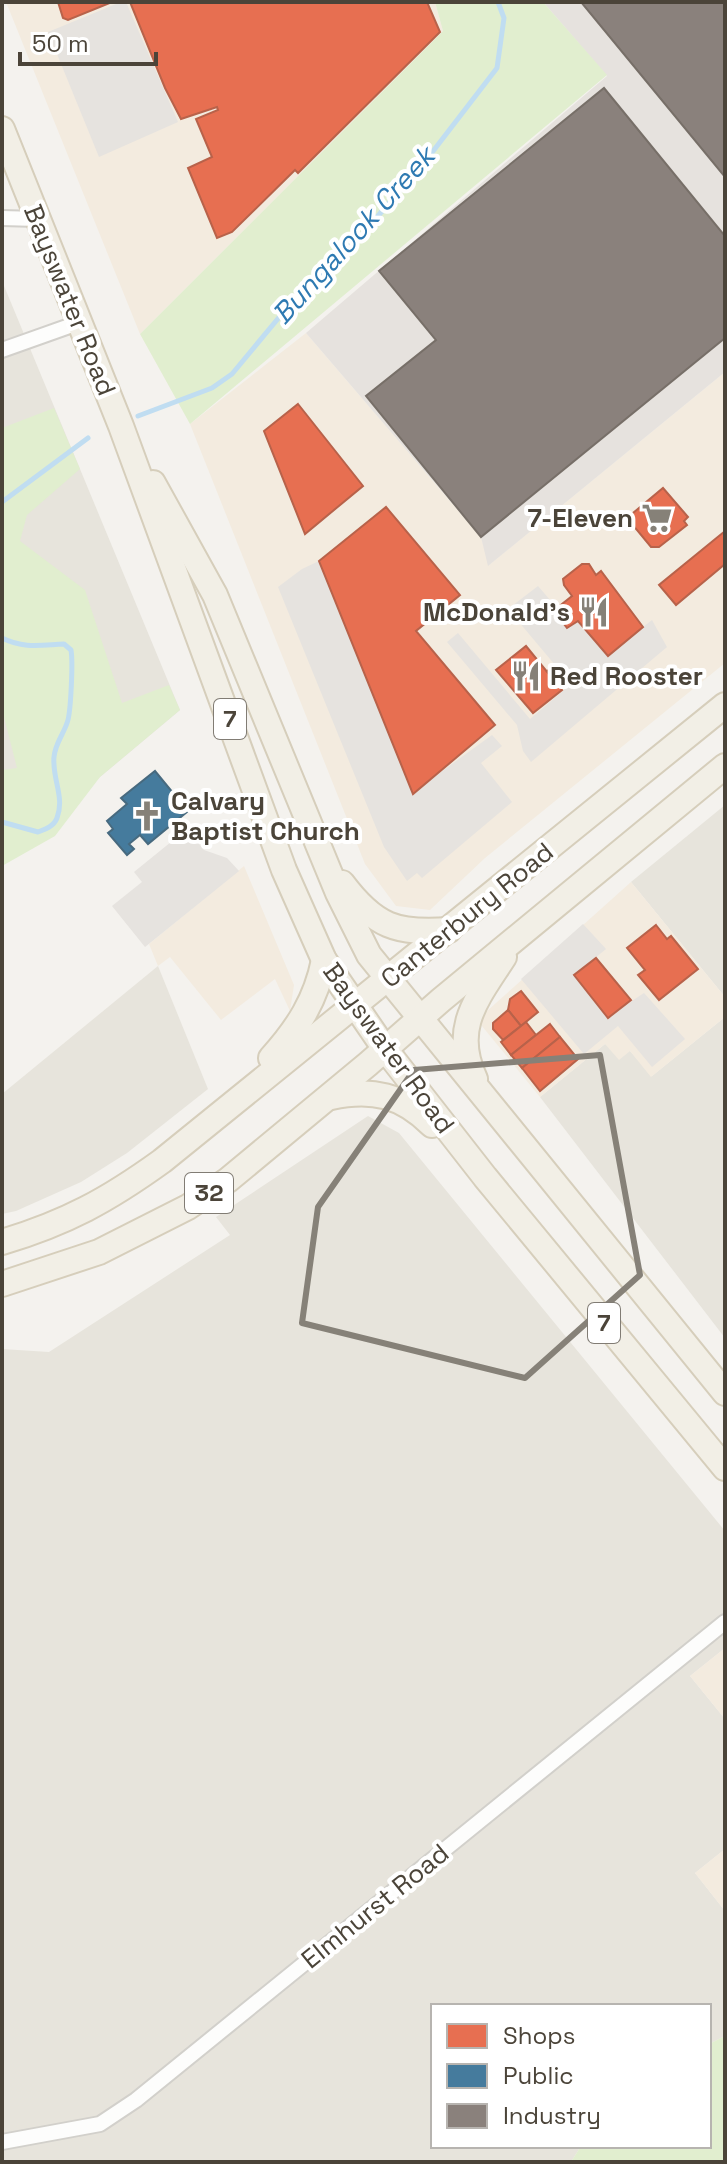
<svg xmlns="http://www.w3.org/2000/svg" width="727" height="2164" font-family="'Space Grotesk',sans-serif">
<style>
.residential{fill:#e7e4dc}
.commercial{fill:#f3ebdf}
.industrial{fill:#e6e2de}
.green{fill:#e1eecf}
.parking{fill:#e6e3df}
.shops{fill:#e76f51;stroke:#b8624a;stroke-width:2}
.public{fill:#457b9d;stroke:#476a7f;stroke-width:2}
.industry{fill:#8a817c;stroke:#776f68;stroke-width:2}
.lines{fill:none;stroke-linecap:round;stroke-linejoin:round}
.stream{stroke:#c0ddf1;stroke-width:5}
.street-casing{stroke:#d2d0cb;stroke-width:18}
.primary-casing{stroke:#d6cebb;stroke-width:28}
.street{stroke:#fdfdfc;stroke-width:14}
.primary{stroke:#f2efe6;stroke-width:24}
.marked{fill:none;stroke:#868178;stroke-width:6;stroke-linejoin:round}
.labels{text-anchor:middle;stroke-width:8;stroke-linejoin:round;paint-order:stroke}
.shield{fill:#fff;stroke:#817c74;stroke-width:2}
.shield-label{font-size:24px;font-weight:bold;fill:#4b4439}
.street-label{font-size:26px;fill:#4b4439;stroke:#fff}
.poi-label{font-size:26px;font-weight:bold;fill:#4b4439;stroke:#fff;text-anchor:end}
.water-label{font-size:28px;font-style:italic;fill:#2e7ab2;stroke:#fff}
</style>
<rect width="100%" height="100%" fill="#f4f2ee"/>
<!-- residential -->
<g class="residential">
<path d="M 2,281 L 180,710 L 100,777 L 2,864 Z"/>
<path d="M 725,805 L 725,997 L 631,882 Z"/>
<path d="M 158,966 L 208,1089 L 127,1153 L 81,1182 L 16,1211 L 2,1214 L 2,1094 Z"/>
<path d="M 725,1017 L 725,1338 L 540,1097 L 605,1044 L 630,1051 L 652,1076 Z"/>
<path d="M 368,1116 L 399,1133 L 725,1531 L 725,1648 L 690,1676 L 725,1719 L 725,1849 L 695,1873 L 725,1911 L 725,2036 L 709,2044 L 709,2006 L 433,2006 L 433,2146 L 581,2146 L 571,2162 L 2,2162 L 2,1349 L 49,1352 L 230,1235 L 216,1217 Z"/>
</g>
<!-- commercial -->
<g class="commercial">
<path d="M 6,2 L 435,2 L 443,31 L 140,334 Z"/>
<path d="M 306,333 L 481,537 L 489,565 L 725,372 L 725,663 L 485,858 L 430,910 L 396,906 L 365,864 L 190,424 Z"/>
<path d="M 244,866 L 294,985 L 290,1011 L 275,979 L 221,1020 L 170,957 L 158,966 L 149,944 Z"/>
<path d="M 631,882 L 725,997 L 725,1017 L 651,1077 L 630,1051 L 619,1060 L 605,1044 L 540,1097 L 477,1020 Z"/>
<path d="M 725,1648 L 725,1719 L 690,1676 Z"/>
<path d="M 725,1849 L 725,1911 L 695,1873 Z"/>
</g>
<!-- industrial -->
<path class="industrial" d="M 543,2 L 725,2 L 725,372 L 488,566 L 481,537 L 306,333 L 607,76 Z"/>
<!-- green -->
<g class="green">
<path d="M 435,2 L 543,2 L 607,75 L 190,424 L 140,334 L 443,31 Z"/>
<path d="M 54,408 L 80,469 L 27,515 L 20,541 L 85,590 L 122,703 L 169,685 L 180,710 L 100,777 L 55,836 L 2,866 L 2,770 L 17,768 L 2,709 L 2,428 Z"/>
<path d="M 725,2036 L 725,2162 L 571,2162 L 581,2146 L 709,2146 L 709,2044 Z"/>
</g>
<!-- parking -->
<g class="parking">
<path d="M 121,2 L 126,2 L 178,122 L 99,157 L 48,32 Z"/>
<path d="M 319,561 L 412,793 L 492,735 L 502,746 L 481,763 L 512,802 L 422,878 L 417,873 L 407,881 L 384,847 L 278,587 L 302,569 Z"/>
<path d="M 538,586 L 557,608 L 557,615 L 567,628 L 578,621 L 643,627 L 652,620 L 667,647 L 531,762 L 523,751 L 517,725 L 447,642 L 458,633 L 530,719 L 571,684 L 508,609 Z"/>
<path d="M 187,829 L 204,850 L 227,858 L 239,871 L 145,947 L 112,906 L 142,882 L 134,872 Z"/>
<path d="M 583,924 L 606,949 L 574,975 L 608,1017 L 644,993 L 685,1039 L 652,1067 L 618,1026 L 584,1054 L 521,979 Z"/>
</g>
<!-- shops -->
<g class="shops">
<path d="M 58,2 L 112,2 L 68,20 L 63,18 Z"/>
<path d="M 130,2 L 427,2 L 440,32 L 298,173 L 295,170 L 232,232 L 217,238 L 188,168 L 212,157 L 196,119 L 218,110 L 217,107 L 181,119 L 165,88 Z"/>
<path d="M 298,404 L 363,486 L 305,534 L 264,431 Z"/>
<path d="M 663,488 L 688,517 L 684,521 L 687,525 L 659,547 L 651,547 L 627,518 Z"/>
<path d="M 386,507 L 460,595 L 416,631 L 495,725 L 413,794 L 319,561 Z"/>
<path d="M 725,531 L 725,564 L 676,605 L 659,585 Z"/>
<path d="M 582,564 L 589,564 L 596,575 L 601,571 L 643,627 L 608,656 L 578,621 L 567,628 L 557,615 L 557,608 L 572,596 L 564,585 L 563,579 Z"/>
<path d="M 526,646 L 562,690 L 533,713 L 496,670 Z"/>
<path d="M 554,667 L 561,676 L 555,681 L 547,671 Z"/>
<path d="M 656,925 L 667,939 L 671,936 L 698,969 L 659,1000 L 638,975 L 645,970 L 627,948 Z"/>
<path d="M 596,958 L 631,1000 L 608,1018 L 574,975 Z"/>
<path d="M 521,991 L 538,1012 L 521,1026 L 508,1010 L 510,999 Z"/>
<path d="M 508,1010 L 521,1026 L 503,1040 L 493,1029 L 493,1023 Z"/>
<path d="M 526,1022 L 536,1035 L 511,1055 L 501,1042 Z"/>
<path d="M 550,1024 L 560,1037 L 522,1068 L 511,1055 Z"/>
<path d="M 560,1037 L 578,1059 L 540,1091 L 522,1068 Z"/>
</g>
<!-- public -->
<path class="public" d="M 155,771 L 188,811 L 148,844 L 140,835 L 129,844 L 134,849 L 127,855 L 108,833 L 113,829 L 107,821 L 127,804 L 121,798 Z"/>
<!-- industry -->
<g class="industry">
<path d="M 581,2 L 725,2 L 725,177 Z"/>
<path d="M 604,88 L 725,236 L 725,338 L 481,537 L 366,396 L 436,340 L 379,271 Z"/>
</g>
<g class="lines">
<!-- stream -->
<g class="stream">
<path d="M 138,416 L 212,388 L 232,374 L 286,309 L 365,231 L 427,159 L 497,68 L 504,18 L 498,2"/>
<path d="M 2,502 L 88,438"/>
<path d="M 2,638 C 24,649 41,645 64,644 L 71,650 C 73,661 71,714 67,723 C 63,735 55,744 54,757 C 52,779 65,797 57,818 C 54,826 46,829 38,832 L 2,822"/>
</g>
<!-- street casing -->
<g class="street-casing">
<g id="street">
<path d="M 2,218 L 37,219"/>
<path d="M 2,350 L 78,323"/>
<path d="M 2,2142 L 100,2124 L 136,2100 L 725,1622"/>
</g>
</g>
<!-- primary casing -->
<g class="primary-casing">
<g id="primary">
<path d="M 2,129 L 121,426 L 284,870 L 324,960 L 385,1049 L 485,1177 L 725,1468"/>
<path d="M 153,483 L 215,595 L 338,893 L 369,955 L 725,1393"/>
<path d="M 342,883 C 375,927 397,934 449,930"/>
<path d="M 271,1058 C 298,1028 316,1000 324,960"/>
<path d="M 475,1079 C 451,1028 477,999 504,957"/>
<path d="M 331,1097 C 372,1088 402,1095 432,1125"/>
<path d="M 2,1242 C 66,1223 108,1200 162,1161 L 725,705"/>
<path d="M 2,1284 L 99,1252 L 188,1207 L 228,1180 L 368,1064 L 441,1000 L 725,766"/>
</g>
</g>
<!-- street -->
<use href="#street" class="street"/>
<!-- primary -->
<use href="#primary" class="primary"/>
</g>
<!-- marked area -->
<path class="marked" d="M 600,1055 L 640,1275 L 525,1378 L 302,1323 L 318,1207 L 414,1070 Z"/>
<!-- icons -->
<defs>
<g id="supermarket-bare" transform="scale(2.4)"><path d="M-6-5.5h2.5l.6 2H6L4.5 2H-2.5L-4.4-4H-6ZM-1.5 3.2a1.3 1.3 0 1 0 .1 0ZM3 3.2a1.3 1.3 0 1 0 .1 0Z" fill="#868178" stroke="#fff" stroke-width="2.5" paint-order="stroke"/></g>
<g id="restaurant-bare" transform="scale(2.4)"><path d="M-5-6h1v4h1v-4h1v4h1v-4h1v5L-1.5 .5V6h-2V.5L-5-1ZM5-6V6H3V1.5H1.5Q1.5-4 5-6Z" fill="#868178" stroke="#fff" stroke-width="2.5" paint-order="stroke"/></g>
<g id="church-bare" transform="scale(2.4)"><path d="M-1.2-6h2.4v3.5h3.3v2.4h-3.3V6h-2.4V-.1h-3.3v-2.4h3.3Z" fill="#868178" stroke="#fff" stroke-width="2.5" paint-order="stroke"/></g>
</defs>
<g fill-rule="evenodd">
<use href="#supermarket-bare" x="657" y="518"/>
<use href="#restaurant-bare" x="594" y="612"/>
<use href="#restaurant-bare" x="526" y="676"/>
<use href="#church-bare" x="147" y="816"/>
</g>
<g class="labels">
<!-- shield labels -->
<g class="shield">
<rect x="214" y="699" width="32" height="40" rx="6"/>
<rect x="185" y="1173" width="48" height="40" rx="6"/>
<rect x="588" y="1303" width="32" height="40" rx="6"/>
</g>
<g class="shield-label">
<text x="230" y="727">7</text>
<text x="209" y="1201">32</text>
<text x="604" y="1331">7</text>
</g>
<!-- street labels -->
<g class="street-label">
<text transform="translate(70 300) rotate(68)" y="9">Bayswater Road</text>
<text transform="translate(467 915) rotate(-39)" y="9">Canterbury Road</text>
<text transform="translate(389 1048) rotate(54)" y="9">Bayswater Road</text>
<text transform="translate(375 1906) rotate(-39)" y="9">Elmhurst Road</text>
</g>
<!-- poi labels -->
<g class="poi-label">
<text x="633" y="527">7-Eleven</text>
<text x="570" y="621">McDonald's</text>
<text x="550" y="685" text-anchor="start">Red Rooster</text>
<text x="171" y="810" text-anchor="start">Calvary<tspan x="171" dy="30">Baptist Church</tspan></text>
</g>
<!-- water labels -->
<g class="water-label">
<text transform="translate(353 235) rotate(-48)" y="10">Bungalook Creek</text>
</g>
</g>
<!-- border -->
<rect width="727" height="2164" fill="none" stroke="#4b4439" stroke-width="8"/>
<!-- legend -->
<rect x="431" y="2004" width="280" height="144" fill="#ffffff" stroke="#b7b4b0" stroke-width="2"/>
<rect x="447" y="2024" width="40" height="24" fill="#e76f51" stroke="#b7b4b0" stroke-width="2"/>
<text x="503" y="2044" font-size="24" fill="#4b4439">Shops</text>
<rect x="447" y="2064" width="40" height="24" fill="#457b9d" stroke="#b7b4b0" stroke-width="2"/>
<text x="503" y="2084" font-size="24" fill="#4b4439">Public</text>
<rect x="447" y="2104" width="40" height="24" fill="#8a817c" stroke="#b7b4b0" stroke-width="2"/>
<text x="503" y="2124" font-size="24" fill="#4b4439">Industry</text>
<!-- scale -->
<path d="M20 52v12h136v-12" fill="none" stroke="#4b4439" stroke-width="4"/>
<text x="32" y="52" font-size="24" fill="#4b4439" stroke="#ffffff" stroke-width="6" paint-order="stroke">50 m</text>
</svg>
